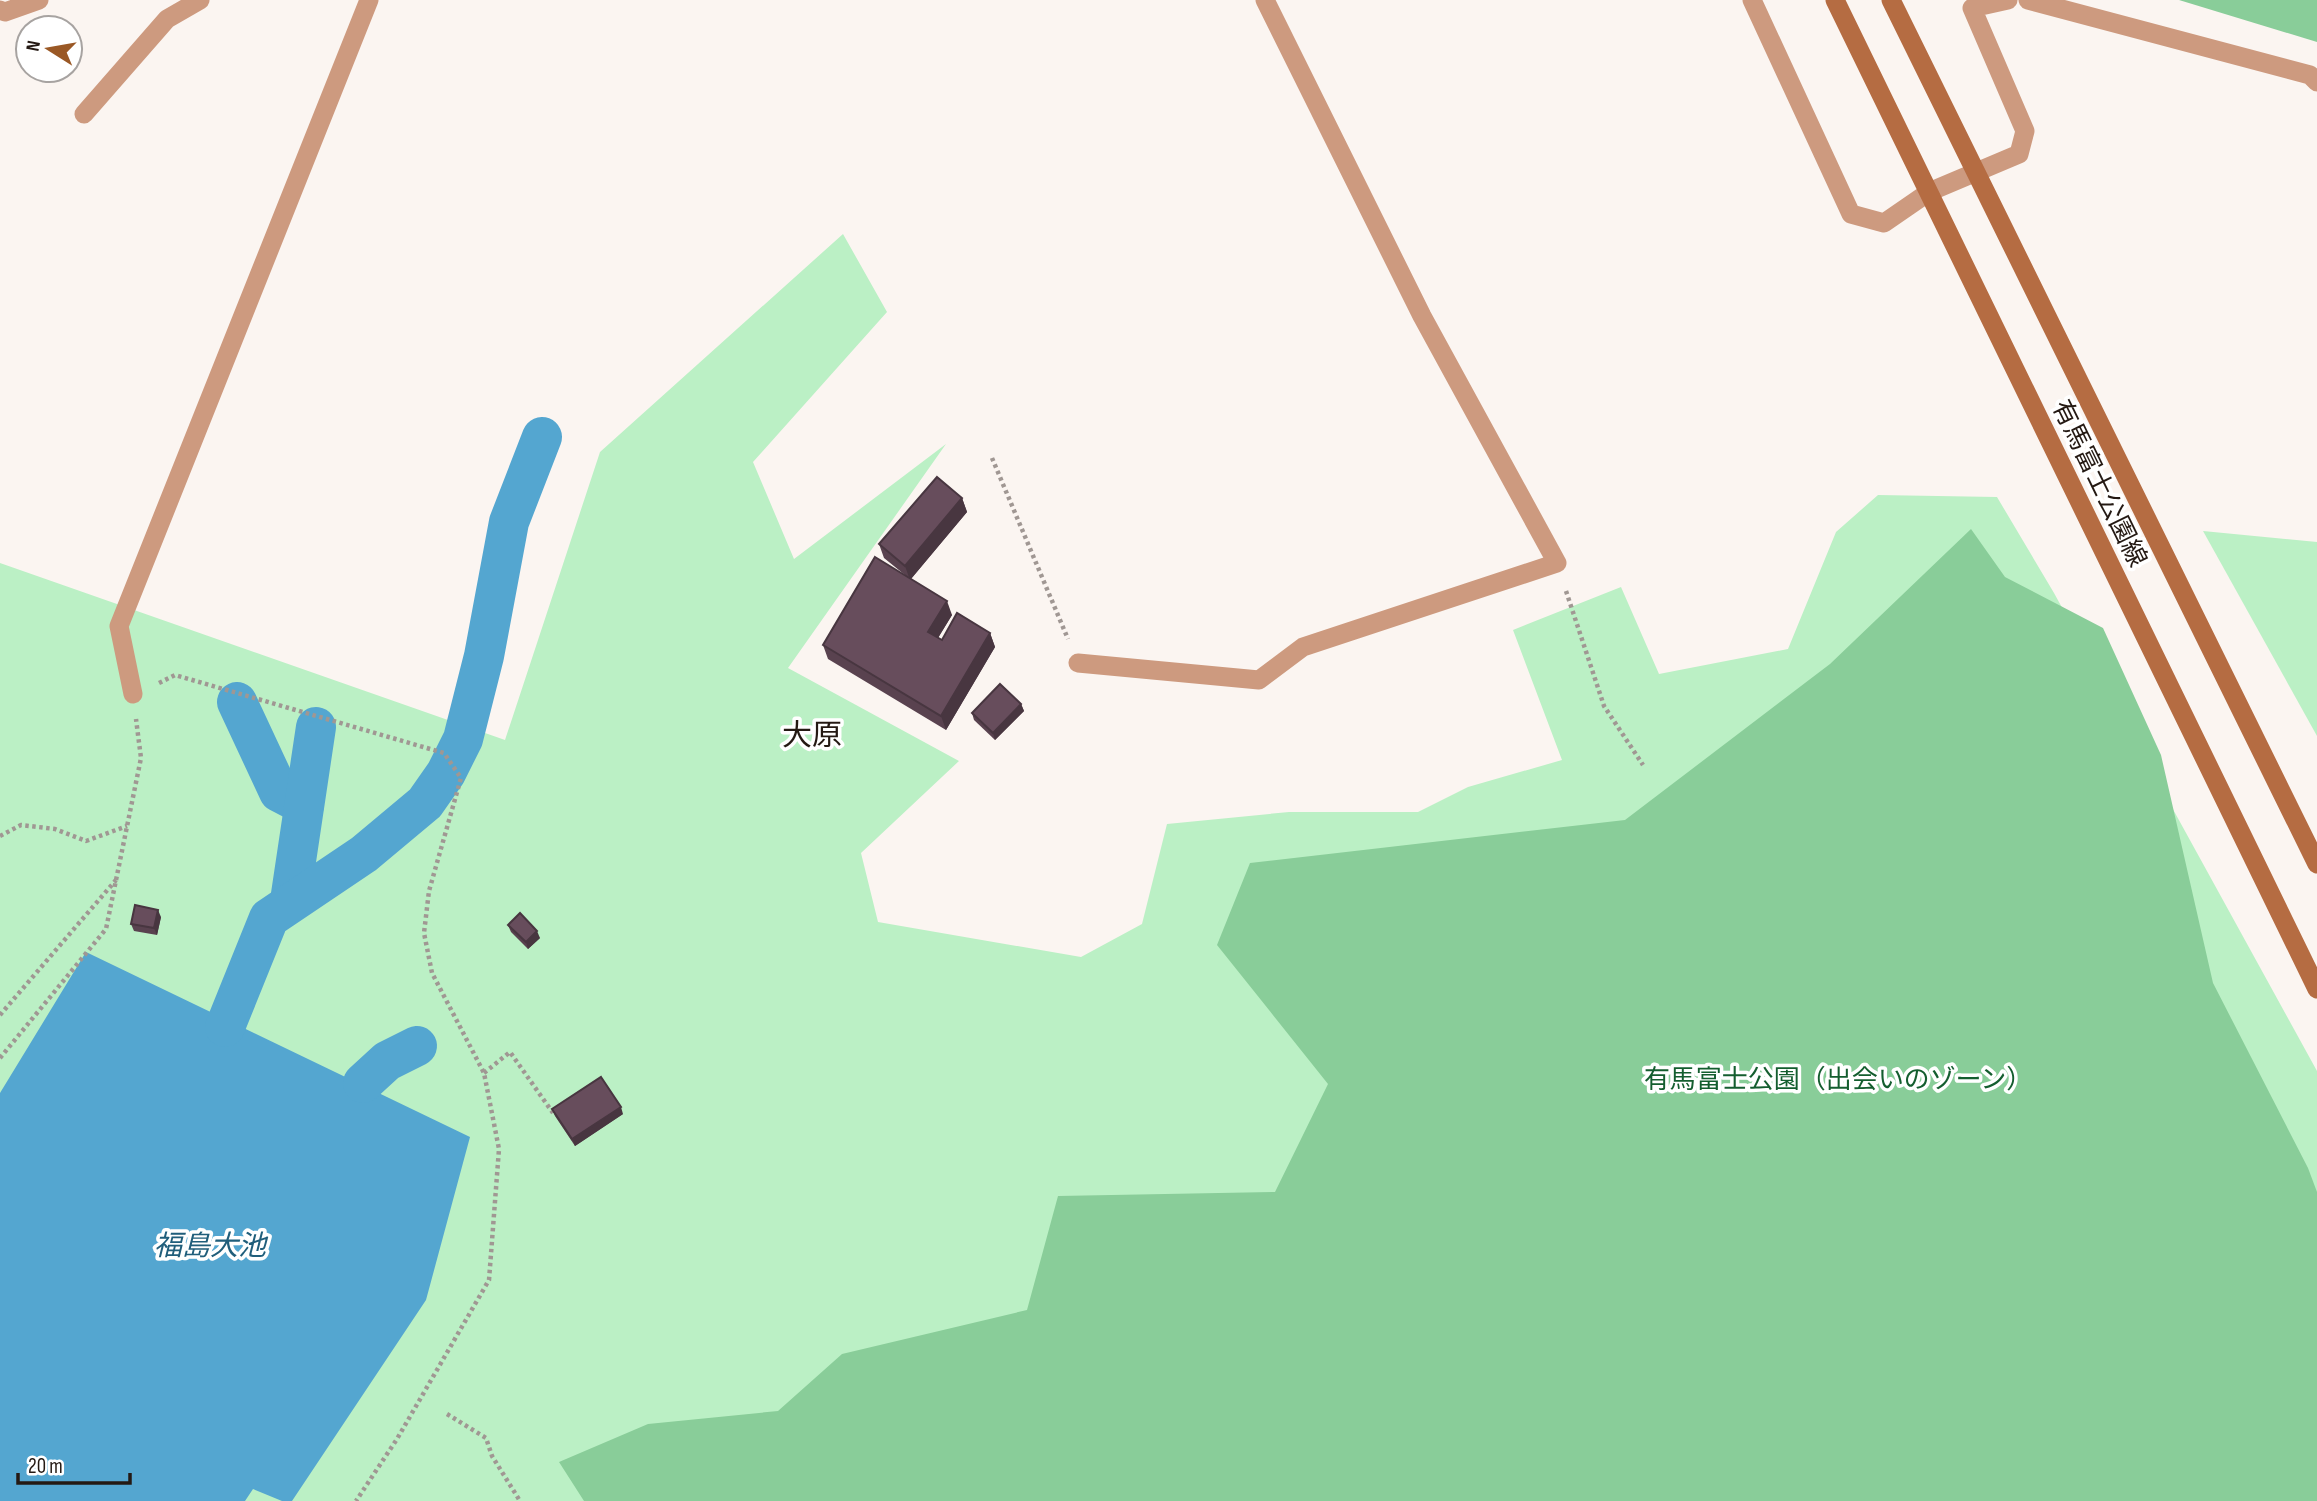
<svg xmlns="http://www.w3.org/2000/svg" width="2317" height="1501" font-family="'Sofia Sans Condensed','Noto Sans JP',sans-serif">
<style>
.green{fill:#bbf0c5}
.forest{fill:#89cd99}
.water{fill:#54a6d0}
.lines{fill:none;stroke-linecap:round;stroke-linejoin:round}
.canal{stroke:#54a6d0;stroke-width:40}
.path{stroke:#a09793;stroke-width:4.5;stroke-dasharray:3.5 3.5;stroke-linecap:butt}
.minor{stroke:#cd9a7f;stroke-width:19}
.secondary{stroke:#b56c42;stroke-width:19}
.wall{fill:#59424f}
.shaded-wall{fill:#483640}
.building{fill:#674d5c;stroke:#483640;stroke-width:2}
.labels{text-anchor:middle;stroke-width:7;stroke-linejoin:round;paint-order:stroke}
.street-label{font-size:26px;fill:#241913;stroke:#fff}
.park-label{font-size:26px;fill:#145e2f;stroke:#fff}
.water-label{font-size:28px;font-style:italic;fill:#205e7b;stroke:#fff}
.quarter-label{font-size:30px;fill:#241913;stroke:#fff}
</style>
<rect width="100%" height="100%" fill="#fbf5f1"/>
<!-- green -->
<g class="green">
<path d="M 843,234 L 887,312 L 753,462 L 794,559 L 946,444 L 788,668 L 959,761 L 861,853 L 878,922 L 1081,957 L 1142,924 L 1167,824 L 1289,812 L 1418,812 L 1468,787 L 1562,760 L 1513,630 L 1621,587 L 1659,674 L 1788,649 L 1836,532 L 1878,495 L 1997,497 L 2054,593 L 2317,1071 L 2317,1501 L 0,1501 L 0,563 L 505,740 L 600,452 Z"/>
<path d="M 2203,531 L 2317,542 L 2317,736 Z"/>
</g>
<!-- forest -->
<g class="forest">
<path d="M 2180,0 L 2317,0 L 2317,42 L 2179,0 Z"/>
<path d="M 1971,529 L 2005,577 L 2103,628 L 2161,755 L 2213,983 L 2308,1168 L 2317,1192 L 2317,1501 L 584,1501 L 559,1462 L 648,1424 L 778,1411 L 842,1354 L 1027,1310 L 1058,1196 L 1275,1192 L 1328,1084 L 1217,945 L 1250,863 L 1625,820 L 1830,664 Z"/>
</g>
<!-- water -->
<path class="water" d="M 86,952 L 470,1137 L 426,1300 L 292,1501 L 282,1501 L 253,1489 L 245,1501 L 0,1501 L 0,1093 Z"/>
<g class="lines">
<!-- canal -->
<g class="canal">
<path d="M 237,702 L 279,792 L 304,805"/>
<path d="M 290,901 L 316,727"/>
<path d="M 225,1027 L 269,918 L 364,854 L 425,803 L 446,773 L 463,739 L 484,656 L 509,522 L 542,437"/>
<path d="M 363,1083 L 387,1061 L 417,1046"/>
</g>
<!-- path -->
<g class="path">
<path d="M 992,458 L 1068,639"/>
<path d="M 1566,591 L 1604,706 L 1643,765"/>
<path d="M 159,683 L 175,675 L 444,753 L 461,778 L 429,891 L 424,933 L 432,973 L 484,1073 L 499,1149 L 489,1280 L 397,1439 L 356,1501"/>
<path d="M 0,836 L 21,825 L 55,829 L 86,841 L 127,826"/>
<path d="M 0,1015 L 116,880"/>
<path d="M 0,1058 L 106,929 L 141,758 L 136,719"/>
<path d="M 484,1073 L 510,1052 L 553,1113"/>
<path d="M 447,1414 L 486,1438 L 492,1456 L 520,1501"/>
</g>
<!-- minor -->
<g class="minor">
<path d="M 1752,0 L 1851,214 L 1884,223 L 1929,192 L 2019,154 L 2025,131 L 1972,8 L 2008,0"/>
<path d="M 2028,0 L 2310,75 L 2317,82"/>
<path d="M 0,10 L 5,12 L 39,0"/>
<path d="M 84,114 L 167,19 L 200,0"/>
<path d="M 1078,663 L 1259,680 L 1303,647 L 1557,563 L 1422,316 L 1265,0"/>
<path d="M 133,694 L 119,626 L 369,0"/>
</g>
<!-- secondary -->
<g class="secondary">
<path d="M 1835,0 L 2317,989"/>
<path d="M 1891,0 L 2317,864"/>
</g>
</g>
<!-- wall -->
<g class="wall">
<path d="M 962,498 L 967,512 L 911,579 L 952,615 L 938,638 L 942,640 L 990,633 L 995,647 L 946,730 L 828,659 L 823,645 L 905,575 L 884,558 L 879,544 Z"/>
<path d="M 1021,704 L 1024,711 L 995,740 L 974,720 L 972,713 Z"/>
<path d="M 161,917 L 157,935 L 134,931 L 131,924 Z"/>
<path d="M 508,925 L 540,938 L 528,949 L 511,932 Z"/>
<path d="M 552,1109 L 623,1114 L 575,1146 L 555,1116 Z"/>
</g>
<!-- shaded-wall -->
<g class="shaded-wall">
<path d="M 962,498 L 967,512 L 910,580 L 905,566 Z"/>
<path d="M 947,601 L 952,615 L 933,646 L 928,632 Z"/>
<path d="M 990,633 L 995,647 L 946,730 L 941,716 Z"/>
<path d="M 1021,704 L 1024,711 L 995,740 L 993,733 Z"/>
<path d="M 158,910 L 161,917 L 157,935 L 154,928 Z"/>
<path d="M 537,931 L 540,938 L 528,949 L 526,942 Z"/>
<path d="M 621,1107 L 623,1114 L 575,1146 L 572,1139 Z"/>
</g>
<!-- building -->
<g class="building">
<path d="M 937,477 L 962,498 L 905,566 L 879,544 Z"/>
<path d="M 875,557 L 947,601 L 928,632 L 942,640 L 957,613 L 990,633 L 941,716 L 823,645 Z"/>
<path d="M 1000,684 L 1021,704 L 993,733 L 972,713 Z"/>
<path d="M 135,905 L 158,910 L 154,928 L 131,924 Z"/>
<path d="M 520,913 L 537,931 L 526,942 L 508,925 Z"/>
<path d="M 601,1077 L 621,1107 L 572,1139 L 552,1109 Z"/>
</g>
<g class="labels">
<!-- street labels -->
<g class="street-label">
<text transform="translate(2100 483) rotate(64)" y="9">有馬富士公園線</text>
</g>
<!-- park labels -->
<g class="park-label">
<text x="1838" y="1088">有馬富士公園（出会いのゾーン）</text>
</g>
<!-- water labels -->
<g class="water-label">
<text x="210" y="1255">福島大池</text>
</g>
<!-- quarter labels -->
<g class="quarter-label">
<text x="812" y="745">大原</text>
</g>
</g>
<!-- north arrow -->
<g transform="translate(49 49) rotate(281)"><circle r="33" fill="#ffffff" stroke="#a7a3a1" stroke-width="2"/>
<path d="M0-5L12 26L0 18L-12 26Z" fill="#9a5825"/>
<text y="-10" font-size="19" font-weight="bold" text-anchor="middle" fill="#241913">N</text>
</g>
<!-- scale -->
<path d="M18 1473v10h112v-10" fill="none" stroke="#241913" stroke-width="3.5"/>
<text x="28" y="1473" font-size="21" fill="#241913" stroke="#ffffff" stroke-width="5" paint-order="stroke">20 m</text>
</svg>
